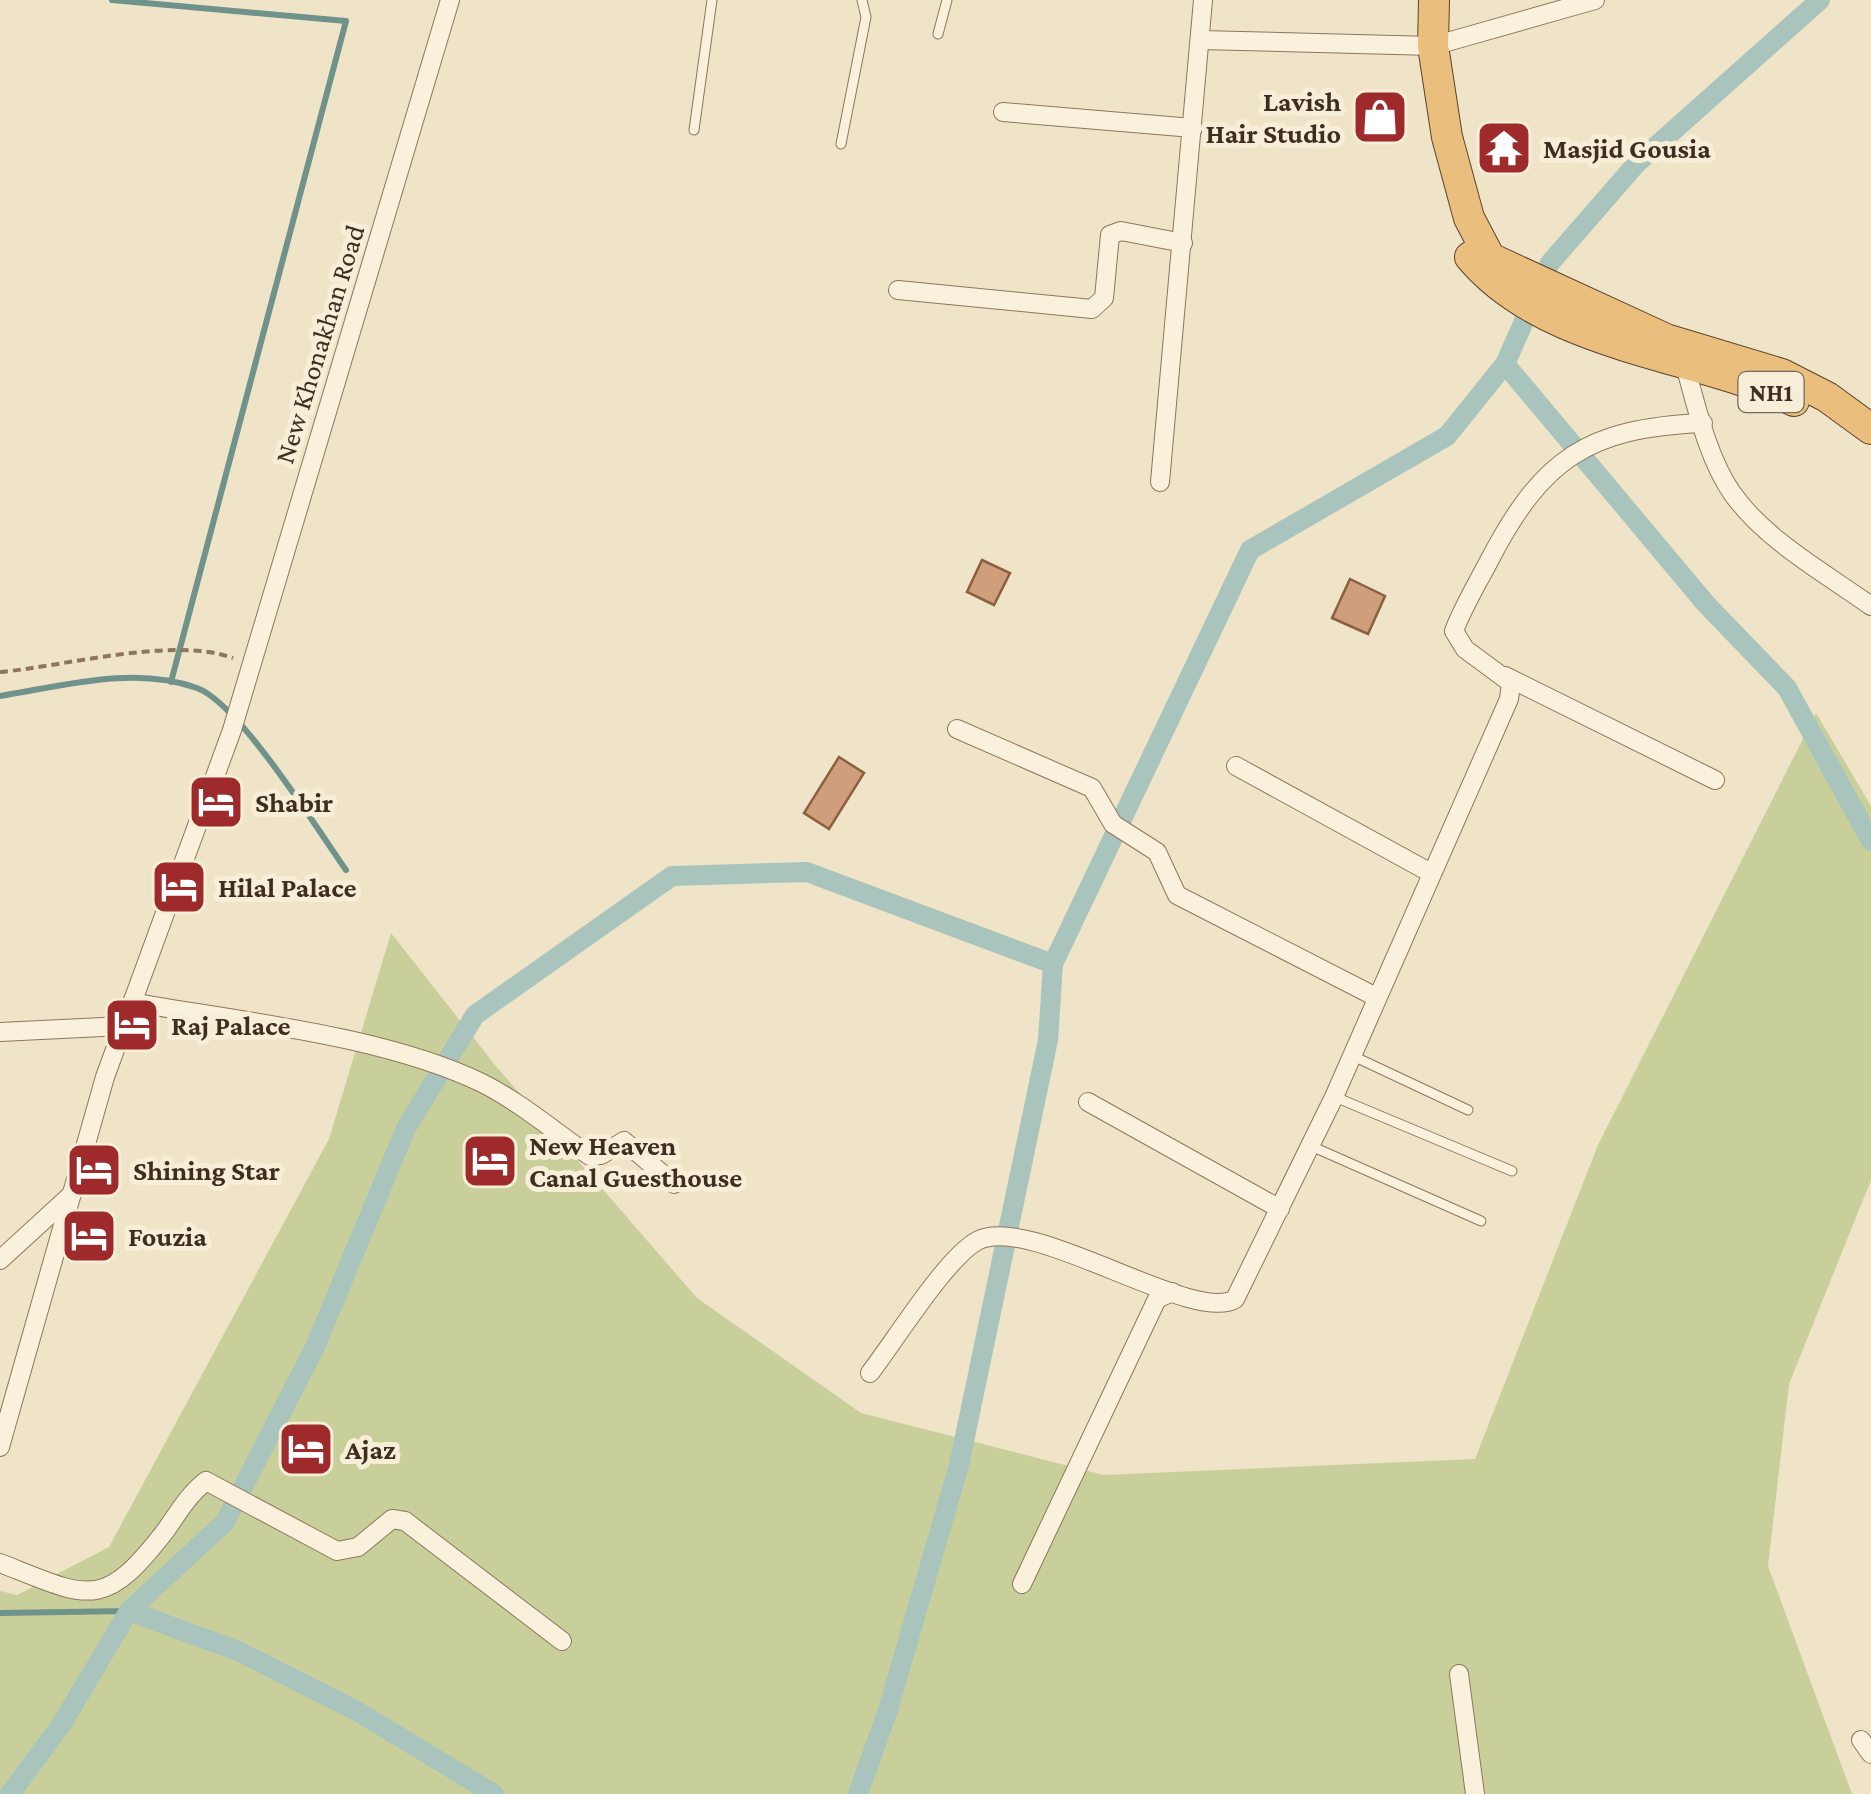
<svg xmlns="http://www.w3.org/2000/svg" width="1871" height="1794" font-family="'Crimson Pro',serif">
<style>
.green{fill:#c9cf9b}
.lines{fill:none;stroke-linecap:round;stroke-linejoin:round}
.stream{stroke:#6f938a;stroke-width:6}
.canal{stroke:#a9c4bc;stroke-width:20}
.building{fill:#cf9f7d;stroke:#8d5f41;stroke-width:2.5}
.service-casing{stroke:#8d765c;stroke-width:11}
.minor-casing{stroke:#8d765c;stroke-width:20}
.trunk-casing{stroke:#5b4430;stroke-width:32}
.path{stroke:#8d765c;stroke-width:4;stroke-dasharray:8 5;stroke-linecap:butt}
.service{stroke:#faf1dc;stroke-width:9}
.minor{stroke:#faf1dc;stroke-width:18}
.trunk{stroke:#eabe7c;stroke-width:30}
.labels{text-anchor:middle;stroke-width:10;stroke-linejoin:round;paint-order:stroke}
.shield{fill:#f7eed8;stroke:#756857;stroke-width:2.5}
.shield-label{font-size:25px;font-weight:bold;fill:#3d2e20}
.poi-label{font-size:28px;font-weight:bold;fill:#3d2e20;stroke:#f7eed8;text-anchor:start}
.street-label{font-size:28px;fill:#3d2e20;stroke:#f7eed8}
</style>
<rect width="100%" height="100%" fill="#f0e4c8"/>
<!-- green -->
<path class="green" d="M 1816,713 L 1871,806 L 1871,1180 L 1789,1384 L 1768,1566 L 1852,1794 L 0,1794 L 0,1591 L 17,1595 L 109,1547 L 329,1139 L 391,933 L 495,1065 L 697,1298 L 861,1413 L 1104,1475 L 1475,1459 L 1598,1145 Z"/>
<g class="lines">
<!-- stream -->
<g class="stream">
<path d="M 112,0 L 346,21 L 171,682"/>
<path d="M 0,696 C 62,686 135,665 197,688 C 239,703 317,829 346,870"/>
<path d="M 0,1613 L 129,1611"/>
</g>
<!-- canal -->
<g class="canal">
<path d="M 1505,364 L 1706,604 L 1787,688 L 1871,841"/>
<path d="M 129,1611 L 238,1651 L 355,1710 L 494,1794"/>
<path d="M 10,1794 L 61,1725 L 129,1611 L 225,1522 L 315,1347 L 406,1128 L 475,1015 L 672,876 L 807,872 L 1053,964"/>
<path d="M 858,1794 L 888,1710 L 959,1465 L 1048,1040 L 1053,964 L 1250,550 L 1447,436 L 1505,364 L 1550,263 L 1637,163 L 1820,0"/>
</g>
</g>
<!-- building -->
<g class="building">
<path d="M 982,560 L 1010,573 L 994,605 L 967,592 Z"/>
<path d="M 1350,579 L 1385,596 L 1368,634 L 1332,618 Z"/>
<path d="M 839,757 L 864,773 L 829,829 L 804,813 Z"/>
</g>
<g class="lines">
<!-- service casing -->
<g class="service-casing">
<g id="service">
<path d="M 938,34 L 947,0"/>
<path d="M 694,130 L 712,0"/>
<path d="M 841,144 L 866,17 L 862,0"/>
<path d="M 1353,1056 L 1468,1110"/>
<path d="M 1335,1097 L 1512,1171"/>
<path d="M 1311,1146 L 1481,1221"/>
</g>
</g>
<!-- minor casing -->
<g class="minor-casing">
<g id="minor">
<path d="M 1200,40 L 1433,46 L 1595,0"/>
<path d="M 1003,112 L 1193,128"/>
<path d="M 898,290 L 1092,309 L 1104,298 L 1110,235 L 1121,231 L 1183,243"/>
<path d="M 1684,362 C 1696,404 1707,457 1732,493 C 1765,540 1825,573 1871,606"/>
<path d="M 1160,482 L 1203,0"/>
<path d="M 1505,676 L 1715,780"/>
<path d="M 957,729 L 1092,788 L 1113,824 L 1157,852 L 1177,895 L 1376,997"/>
<path d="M 1236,766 L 1431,873"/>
<path d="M 132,1002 C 241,1022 382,1035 482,1083 C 520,1102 555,1132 590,1156 L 601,1155 L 624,1141 L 674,1184"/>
<path d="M 0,1032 L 123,1026"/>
<path d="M 1088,1102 L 1280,1209"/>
<path d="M 0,1260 L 70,1196"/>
<path d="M 870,1373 C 894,1342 946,1258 977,1241 C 1029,1212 1193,1325 1235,1299 L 1334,1097 L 1509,699 L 1511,683 L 1465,649 L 1454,631 C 1463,607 1477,584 1489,561 C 1542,459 1587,428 1703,423"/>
<path d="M 0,1447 L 105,1077 L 232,730 L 450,0"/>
<path d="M 0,1563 C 89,1598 103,1612 166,1530 C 178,1513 189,1494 206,1481 L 337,1551 L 358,1547 L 392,1519 L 405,1521 L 562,1641"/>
<path d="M 1022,1584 L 1157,1299 L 1172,1292"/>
<path d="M 1459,1674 L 1475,1794"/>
<path d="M 1861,1740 L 1871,1754"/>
</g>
</g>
<!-- trunk casing -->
<g class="trunk-casing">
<g id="trunk">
<path d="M 1434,0 L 1433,46 L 1447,137 L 1469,218 L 1490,258 L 1666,339 L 1782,374 L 1827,397 L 1871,429"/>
<path d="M 1470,257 C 1545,347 1694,354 1794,401"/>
</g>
</g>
<!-- path -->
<path class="path" d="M 0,672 C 67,666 172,636 233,658"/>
<!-- service -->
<use href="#service" class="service"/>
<!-- minor -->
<use href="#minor" class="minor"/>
<!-- trunk -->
<use href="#trunk" class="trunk"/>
</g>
<!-- icons -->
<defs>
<g id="shop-square" transform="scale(2.875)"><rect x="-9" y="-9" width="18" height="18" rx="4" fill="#9e2a2b" stroke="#f7eed8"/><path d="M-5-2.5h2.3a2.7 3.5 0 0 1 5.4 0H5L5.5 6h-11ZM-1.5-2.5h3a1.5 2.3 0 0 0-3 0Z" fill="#fff"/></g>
<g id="temple-square" transform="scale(2.875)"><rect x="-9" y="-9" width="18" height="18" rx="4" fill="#9e2a2b" stroke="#f7eed8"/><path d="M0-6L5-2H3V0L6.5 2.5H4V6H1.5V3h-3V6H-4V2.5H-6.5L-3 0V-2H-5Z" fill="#fff"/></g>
<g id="hotel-square" transform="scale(2.875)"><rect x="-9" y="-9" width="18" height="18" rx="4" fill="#9e2a2b" stroke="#f7eed8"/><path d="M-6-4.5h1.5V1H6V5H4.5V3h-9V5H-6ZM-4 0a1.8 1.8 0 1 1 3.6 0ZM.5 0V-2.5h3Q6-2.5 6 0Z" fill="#fff"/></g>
</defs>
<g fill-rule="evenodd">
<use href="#shop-square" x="1380" y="117"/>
<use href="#temple-square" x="1504" y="148"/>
<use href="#hotel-square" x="216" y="802"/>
<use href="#hotel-square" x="179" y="887"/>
<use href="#hotel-square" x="132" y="1025"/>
<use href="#hotel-square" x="490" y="1161"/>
<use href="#hotel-square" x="94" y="1170"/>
<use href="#hotel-square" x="89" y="1236"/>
<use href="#hotel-square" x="306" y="1449"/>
</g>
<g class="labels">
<!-- shield labels -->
<rect class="shield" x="1738.5" y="372" width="65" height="40" rx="8"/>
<g class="shield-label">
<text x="1771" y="401">NH1</text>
</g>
<!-- poi labels -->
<g class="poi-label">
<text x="1341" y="111" text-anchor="end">Lavish<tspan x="1341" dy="32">Hair Studio</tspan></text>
<text x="1543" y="158">Masjid Gousia</text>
<text x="255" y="812">Shabir</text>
<text x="218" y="897">Hilal Palace</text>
<text x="171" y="1035">Raj Palace</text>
<text x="529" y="1155">New Heaven<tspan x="529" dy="32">Canal Guesthouse</tspan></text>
<text x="133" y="1180">Shining Star</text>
<text x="128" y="1246">Fouzia</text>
<text x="345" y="1459">Ajaz</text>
</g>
<!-- street labels -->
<g class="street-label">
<text transform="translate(319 344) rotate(-73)" y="10">New Khonakhan Road</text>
</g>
</g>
</svg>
